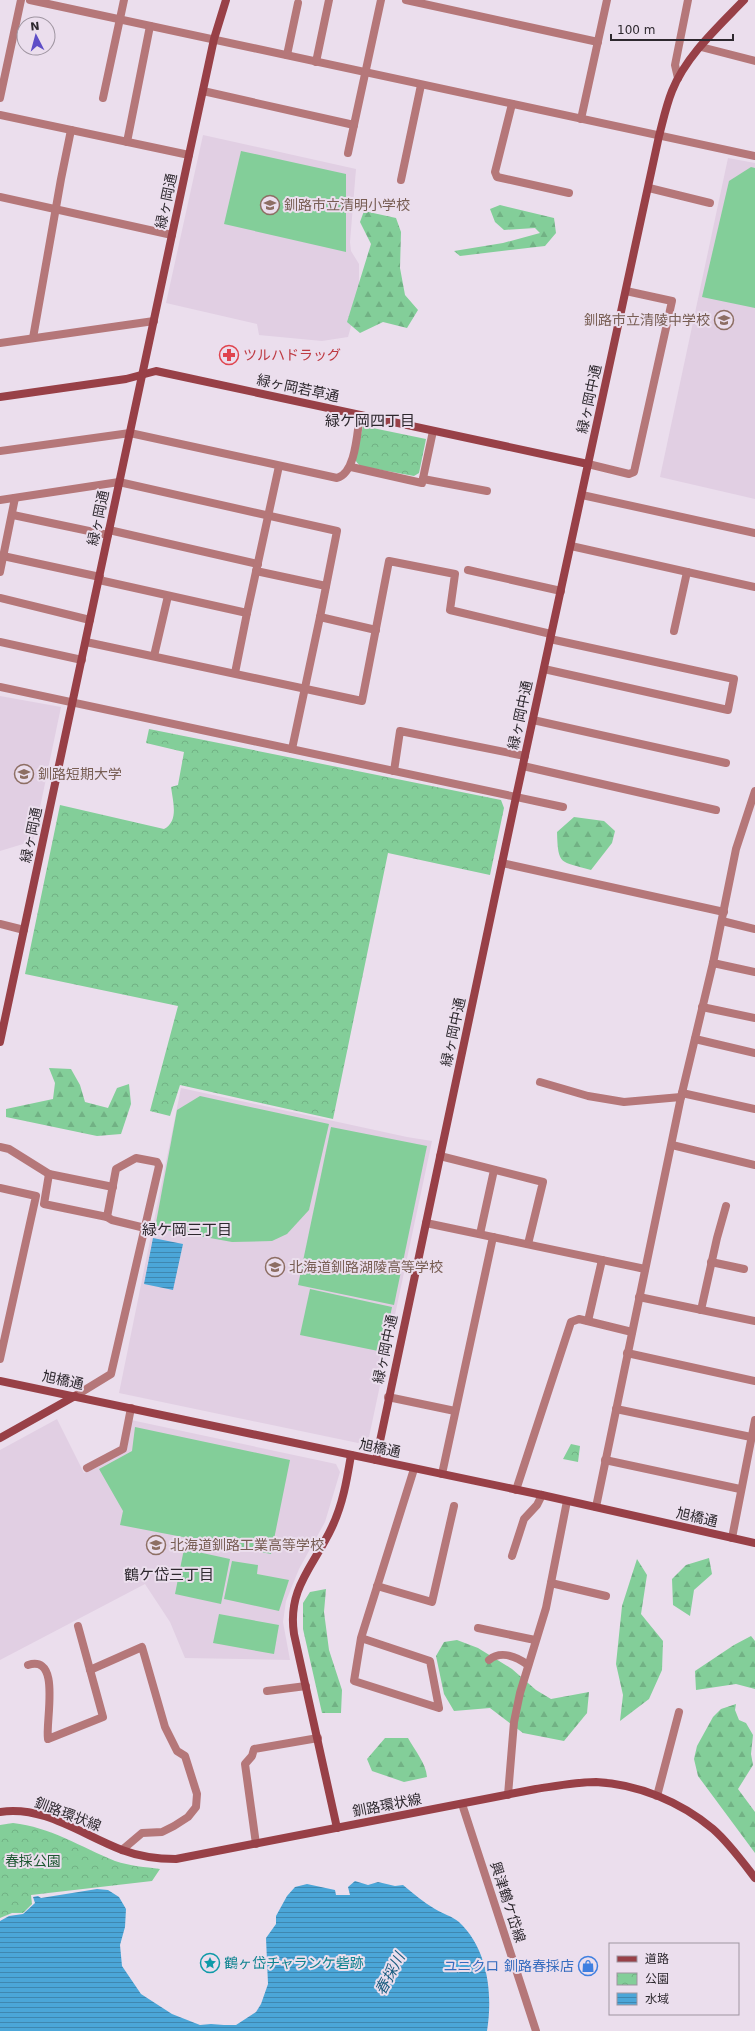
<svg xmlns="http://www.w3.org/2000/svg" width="755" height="2031" font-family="'DejaVu Sans','Noto Sans JP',sans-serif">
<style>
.built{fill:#e1cfe3}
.forest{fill:url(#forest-firs)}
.park{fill:url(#park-crowns)}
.garden{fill:#83ce99}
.water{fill:url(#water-rules)}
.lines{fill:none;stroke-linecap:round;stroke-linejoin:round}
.street{stroke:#b57779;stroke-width:8}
.secondary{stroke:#984047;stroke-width:8}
.labels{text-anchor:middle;stroke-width:4;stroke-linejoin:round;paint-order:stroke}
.street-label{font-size:14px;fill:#2d282e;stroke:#ebdeed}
.education-label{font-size:14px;fill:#785e54;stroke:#ebdeed;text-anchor:start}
.health-label{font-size:14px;fill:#be3a42;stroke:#ebdeed;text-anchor:start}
.park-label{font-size:14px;fill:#1e5833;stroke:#ebdeed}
.culture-label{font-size:14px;fill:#0d838f;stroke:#ebdeed;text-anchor:start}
.shop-label{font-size:14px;fill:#366cbe;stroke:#ebdeed;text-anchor:end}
.neighbourhood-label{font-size:15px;fill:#2d282e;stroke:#ebdeed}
.water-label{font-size:15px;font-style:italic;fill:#1a5d80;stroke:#ebdeed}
</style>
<defs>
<pattern id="forest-firs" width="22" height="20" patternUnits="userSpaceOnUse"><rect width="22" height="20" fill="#83ce99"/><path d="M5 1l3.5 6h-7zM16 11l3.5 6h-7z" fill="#71b184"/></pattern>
<pattern id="park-crowns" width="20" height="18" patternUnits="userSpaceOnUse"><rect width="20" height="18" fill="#83ce99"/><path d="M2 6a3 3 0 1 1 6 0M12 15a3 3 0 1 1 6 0" fill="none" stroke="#71b184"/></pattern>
<pattern id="water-rules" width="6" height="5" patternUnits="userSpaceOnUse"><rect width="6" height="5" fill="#4ba6d8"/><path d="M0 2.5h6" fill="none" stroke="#3f87b0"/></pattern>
</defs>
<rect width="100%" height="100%" fill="#ebdeed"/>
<!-- built -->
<g class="built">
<path d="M 203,135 L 356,169 L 350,242 L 351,251 L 359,264 L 359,298 L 348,337 L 322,341 L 259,335 L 257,324 L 166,303 Z"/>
<path d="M 728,158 L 755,163 L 755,499 L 660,477 Z"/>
<path d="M 0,696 L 61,707 L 33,841 L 0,851 Z"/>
<path d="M 181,1088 L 407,1137 L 432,1141 L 369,1437 L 358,1443 L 119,1393 Z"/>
<path d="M 57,1419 L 84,1473 L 127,1449 L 131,1420 L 336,1464 L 340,1472 L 325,1522 L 299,1569 L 286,1601 L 283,1622 L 290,1660 L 185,1658 L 170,1622 L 145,1584 L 0,1660 L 0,1450 Z"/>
</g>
<!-- forest -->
<g class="forest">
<path d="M 500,205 L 554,218 L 556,233 L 545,246 L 460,256 L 454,251 L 503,243 L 540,233 L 535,228 L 504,230 L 495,222 L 490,209 Z"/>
<path d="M 364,211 L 396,218 L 401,232 L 400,268 L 405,295 L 418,310 L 407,328 L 383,322 L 360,333 L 347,322 L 371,244 L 360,222 Z"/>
<path d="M 574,817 L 604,821 L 615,831 L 612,843 L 591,870 C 560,861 558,866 557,832 Z"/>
<path d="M 49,1068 L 71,1069 L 80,1085 L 85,1102 L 108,1108 L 117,1088 L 129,1084 L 131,1104 L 121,1134 L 97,1136 L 6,1117 L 6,1109 L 53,1099 L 55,1083 Z"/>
<path d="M 709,1558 L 712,1574 L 694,1590 L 690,1616 L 673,1605 L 672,1579 L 686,1565 Z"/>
<path d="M 637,1559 L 647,1575 L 641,1614 L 663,1641 L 662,1670 L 649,1699 L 620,1721 L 623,1695 L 616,1664 L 622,1606 Z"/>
<path d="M 326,1589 L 324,1612 L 329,1650 L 342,1690 L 341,1713 L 322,1713 L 303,1629 L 303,1603 L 310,1592 Z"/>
<path d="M 751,1636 L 755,1641 L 755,1689 L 736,1684 L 696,1690 L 695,1671 L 734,1645 Z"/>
<path d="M 457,1640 L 478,1648 L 512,1669 L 536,1690 L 551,1699 L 589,1692 L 587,1713 L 564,1741 L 523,1733 L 490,1708 L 454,1711 L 444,1694 L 436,1656 L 444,1642 Z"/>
<path d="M 736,1704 L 735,1710 L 739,1720 L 746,1723 L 753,1735 L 751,1754 L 753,1765 L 738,1789 L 755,1812 L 755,1853 L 698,1776 L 694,1759 L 697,1746 L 713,1717 L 721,1709 Z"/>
<path d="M 385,1738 L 408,1738 C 415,1751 426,1763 427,1777 L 404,1782 L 372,1771 L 367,1759 Z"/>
</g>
<!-- park -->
<g class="park">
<path d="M 363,426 L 426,439 L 419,473 L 414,476 L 360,466 L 355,460 Z"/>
<path d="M 149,729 L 501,800 L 504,808 L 490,875 L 388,853 L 333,1119 L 180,1085 L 170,1116 L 150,1111 L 178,1006 L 25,974 L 60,805 L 164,829 C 179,821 173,802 171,787 L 178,785 L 184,752 L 146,743 Z"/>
<path d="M 571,1444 L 580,1446 L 578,1462 L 563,1459 Z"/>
<path d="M 13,1823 C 50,1827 81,1847 115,1861 C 130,1866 145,1867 160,1869 L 152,1881 L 31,1895 L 32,1904 L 23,1913 L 12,1913 L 0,1918 L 0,1825 Z"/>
</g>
<!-- garden -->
<g class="garden">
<path d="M 241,151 L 346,174 L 346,252 L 224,224 Z"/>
<path d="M 751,167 L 755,168 L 755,308 L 702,297 L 729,181 Z"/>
<path d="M 200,1096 L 329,1124 L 309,1210 L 287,1234 L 272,1241 L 232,1242 L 155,1228 L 177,1110 Z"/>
<path d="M 331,1127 L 427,1146 L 394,1305 L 298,1285 Z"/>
<path d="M 310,1289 L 392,1307 L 383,1352 L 300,1335 Z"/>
<path d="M 135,1427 L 290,1460 L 271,1554 L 120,1525 L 123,1511 L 99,1469 L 132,1451 Z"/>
<path d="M 184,1549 L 230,1559 L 221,1604 L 175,1594 Z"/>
<path d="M 232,1561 L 258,1565 L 257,1574 L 289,1580 L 279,1611 L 224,1599 Z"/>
<path d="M 219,1614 L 279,1625 L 274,1654 L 213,1643 Z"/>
</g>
<!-- water -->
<g class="water">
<path d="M 153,1238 L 183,1244 L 173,1290 L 144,1284 Z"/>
<path d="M 355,1881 L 368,1885 L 378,1882 L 395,1886 L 403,1885 C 413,1893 423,1902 435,1909 C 443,1914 452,1916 459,1922 C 488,1949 493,1994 487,2031 L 0,2031 L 0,1921 L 9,1916 L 23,1914 L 35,1903 L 33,1897 L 38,1896 L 41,1898 L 97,1889 L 108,1890 L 119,1897 L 126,1909 L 125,1927 L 120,1945 L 122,1966 L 141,1994 L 172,2014 L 200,2025 L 211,2024 L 224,2025 L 236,2025 L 256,2012 L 261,2004 L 268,1984 L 266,1938 L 276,1924 L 276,1916 L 287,1896 L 295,1887 L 307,1884 L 335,1890 L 336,1895 L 350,1895 L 348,1887 Z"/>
</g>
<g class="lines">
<!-- street -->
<g class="street">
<path d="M 30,0 L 755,156"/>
<path d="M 406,0 L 598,42"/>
<path d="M 701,47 L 755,61"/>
<path d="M 287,55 L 298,3"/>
<path d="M 316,62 L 329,0"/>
<path d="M 678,78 L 675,65 L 688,0"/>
<path d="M 203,91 L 354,125 L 381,0"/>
<path d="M 0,98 L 21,0"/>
<path d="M 103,98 L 124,0"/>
<path d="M 512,104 L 495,172 L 497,177 L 569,193"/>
<path d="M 0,115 L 189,155"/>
<path d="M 581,119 L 607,0"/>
<path d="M 127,142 L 150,26"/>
<path d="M 348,153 L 354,125"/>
<path d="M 401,180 L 421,85"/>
<path d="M 649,188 L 710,203"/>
<path d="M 0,197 L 172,235"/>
<path d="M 33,338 L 61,179 L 71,130"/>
<path d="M 0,343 L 154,321"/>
<path d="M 0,451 L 130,433 L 337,478 C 356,473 357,432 360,415"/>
<path d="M 588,464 L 629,474 L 634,472 L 672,301 L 626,291"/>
<path d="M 351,467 L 422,483 L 433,431"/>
<path d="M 423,479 L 487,491"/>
<path d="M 582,495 L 755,533"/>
<path d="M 0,500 L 119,482 L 337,531 L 320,617"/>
<path d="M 13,515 L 108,535"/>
<path d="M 109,530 L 258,564"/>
<path d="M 571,546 L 755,587"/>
<path d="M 3,556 L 100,577"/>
<path d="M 468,570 L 561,591"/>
<path d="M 256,571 L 326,586"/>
<path d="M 0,572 L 15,498"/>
<path d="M 99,580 L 247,613 L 279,466"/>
<path d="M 0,598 L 90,620"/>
<path d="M 674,631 L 687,572"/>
<path d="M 0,642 L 82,660"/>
<path d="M 86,642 L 362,701 L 389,561 L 455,574 L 450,610 L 551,634"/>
<path d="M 154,656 L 168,596"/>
<path d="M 544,669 L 728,710 L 734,679 L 550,639"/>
<path d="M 235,673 L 247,613"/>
<path d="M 0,687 L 563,807"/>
<path d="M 533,720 L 726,763"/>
<path d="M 292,749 L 320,617 L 376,630"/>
<path d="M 523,766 L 716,810"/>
<path d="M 394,771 L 400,731 L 525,756"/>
<path d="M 502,863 L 724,912"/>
<path d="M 722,921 L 755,929"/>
<path d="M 0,924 L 24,930"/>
<path d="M 713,963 L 755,972"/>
<path d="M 702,1007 L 755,1018"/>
<path d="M 695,1039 L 755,1053"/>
<path d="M 540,1082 L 588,1096 L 624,1102 L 681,1097"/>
<path d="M 682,1093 L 755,1109"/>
<path d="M 672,1145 L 755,1165"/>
<path d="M 0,1147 L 9,1149 L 49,1174 L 113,1187"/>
<path d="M 440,1156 L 543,1182 L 528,1244"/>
<path d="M 49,1174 L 44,1204 L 107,1217 L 116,1169 L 136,1158 L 157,1162 L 159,1166 L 111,1374 L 75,1396"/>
<path d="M 0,1188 L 36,1196 L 0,1359"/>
<path d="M 107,1217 L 112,1220 L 145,1228"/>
<path d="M 426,1223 L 645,1269"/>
<path d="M 480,1234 L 494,1170"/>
<path d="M 711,1262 L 744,1269"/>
<path d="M 639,1297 L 755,1321"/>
<path d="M 701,1310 L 717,1238 L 726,1206"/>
<path d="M 588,1321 L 602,1260"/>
<path d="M 627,1353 L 755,1381"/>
<path d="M 388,1397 L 455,1411"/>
<path d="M 616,1409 L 751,1437"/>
<path d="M 605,1460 L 740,1489"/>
<path d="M 87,1468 L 123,1449 L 131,1408"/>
<path d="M 442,1474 L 493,1237"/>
<path d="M 516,1490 L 571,1322 L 579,1319 L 632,1332"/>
<path d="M 596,1507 L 681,1097 L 713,963 L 736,849 L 755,791"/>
<path d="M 732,1538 L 755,1420"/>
<path d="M 512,1556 L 524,1519 L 537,1505 L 542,1495"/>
<path d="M 551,1583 L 606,1596"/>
<path d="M 377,1586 L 432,1602 L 454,1506"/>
<path d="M 478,1628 L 535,1640"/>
<path d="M 361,1638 L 430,1661 L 439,1708 L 354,1681 L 361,1638 L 414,1469"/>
<path d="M 489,1660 C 501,1650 517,1657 528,1665"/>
<path d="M 28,1665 C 62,1654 45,1722 48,1739 L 103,1717 L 78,1626"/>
<path d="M 90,1670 L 142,1647 L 165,1727 L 177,1751 L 185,1756 L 197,1794 L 196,1807 L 188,1817 L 174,1826 L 162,1832 L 142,1833 L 122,1850"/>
<path d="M 267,1691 L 306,1686"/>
<path d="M 508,1795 L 514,1722 L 520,1693 L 546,1608 L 567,1501"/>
<path d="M 657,1796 L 679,1712"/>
<path d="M 462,1804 L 536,2031"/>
<path d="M 256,1844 L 245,1764 L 252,1756 L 254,1749 L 318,1738"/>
</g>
<!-- secondary -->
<g class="secondary">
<path d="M 0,397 L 126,379 L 156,371 L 588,464"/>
<path d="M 0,1042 L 189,155 L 214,39 L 226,0"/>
<path d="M 0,1381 L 542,1495 L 755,1543"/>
<path d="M 0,1438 L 75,1396"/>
<path d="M 376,1460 L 516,797 L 659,136 C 663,121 666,106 672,91 C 686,56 718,27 744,0"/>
<path d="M 0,1812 C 44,1805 82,1835 122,1850 C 138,1856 158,1859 176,1859 L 536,1789 C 556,1786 576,1782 596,1782 C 638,1784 681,1802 713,1829 C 729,1843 742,1861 755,1878"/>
<path d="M 337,1828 L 294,1634 C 287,1588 314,1566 332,1527 C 343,1504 347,1479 351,1455"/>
</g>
</g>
<!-- icons -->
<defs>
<g id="school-ring" transform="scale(1)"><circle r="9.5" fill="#ebdeed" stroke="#8d6e63" stroke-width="1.5"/><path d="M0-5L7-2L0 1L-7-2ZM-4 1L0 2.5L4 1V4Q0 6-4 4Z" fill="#8d6e63"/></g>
<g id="pharmacy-ring" transform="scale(1)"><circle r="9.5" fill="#ebdeed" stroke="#e0444e" stroke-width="1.5"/><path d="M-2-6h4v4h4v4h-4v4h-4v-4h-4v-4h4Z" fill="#e0444e"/></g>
<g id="university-ring" transform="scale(1)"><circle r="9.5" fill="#ebdeed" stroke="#8d6e63" stroke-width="1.5"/><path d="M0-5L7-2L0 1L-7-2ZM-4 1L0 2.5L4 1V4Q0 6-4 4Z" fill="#8d6e63"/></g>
<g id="sight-ring" transform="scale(1)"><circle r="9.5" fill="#ebdeed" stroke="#0f9aa8" stroke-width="1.5"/><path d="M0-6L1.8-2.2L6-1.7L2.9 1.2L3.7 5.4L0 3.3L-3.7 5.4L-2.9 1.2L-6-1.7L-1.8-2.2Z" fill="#0f9aa8"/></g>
<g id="shop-ring" transform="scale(1)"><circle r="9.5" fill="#ebdeed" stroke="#3f7fe0" stroke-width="1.5"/><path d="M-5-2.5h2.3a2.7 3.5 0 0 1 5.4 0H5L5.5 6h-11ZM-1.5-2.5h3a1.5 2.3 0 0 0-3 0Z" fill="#3f7fe0"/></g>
</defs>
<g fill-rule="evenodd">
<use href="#school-ring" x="270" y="205"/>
<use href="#school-ring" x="724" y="320"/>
<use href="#pharmacy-ring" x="229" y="355"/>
<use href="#university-ring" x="24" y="774"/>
<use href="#school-ring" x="275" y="1267"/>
<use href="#school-ring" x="156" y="1545"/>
<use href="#sight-ring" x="210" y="1963"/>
<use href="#shop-ring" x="588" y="1966"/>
</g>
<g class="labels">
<!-- street labels -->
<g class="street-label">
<text transform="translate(166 201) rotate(-78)" y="5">緑ヶ岡通</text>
<text transform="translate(298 388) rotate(12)" y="5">緑ヶ岡若草通</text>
<text transform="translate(589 399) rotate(-78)" y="5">緑ヶ岡中通</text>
<text transform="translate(98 518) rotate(-78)" y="5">緑ヶ岡通</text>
<text transform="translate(520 715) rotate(-78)" y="5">緑ヶ岡中通</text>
<text transform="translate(31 835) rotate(-78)" y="5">緑ヶ岡通</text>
<text transform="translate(453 1032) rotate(-78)" y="5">緑ヶ岡中通</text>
<text transform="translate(385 1349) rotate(-78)" y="5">緑ヶ岡中通</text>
<text transform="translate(63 1380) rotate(12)" y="5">旭橋通</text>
<text transform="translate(380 1448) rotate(12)" y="5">旭橋通</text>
<text transform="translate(697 1517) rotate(13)" y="5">旭橋通</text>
<text transform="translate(387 1805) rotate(-11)" y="5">釧路環状線</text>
<text transform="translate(68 1814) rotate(21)" y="5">釧路環状線</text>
<text transform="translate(508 1902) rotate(72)" y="5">興津鶴ケ岱線</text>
</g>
<!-- education labels -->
<g class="education-label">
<text x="284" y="210">釧路市立清明小学校</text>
<text x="710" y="325" text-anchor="end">釧路市立清陵中学校</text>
<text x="38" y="779">釧路短期大学</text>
<text x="289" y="1272">北海道釧路湖陵高等学校</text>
<text x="170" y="1550">北海道釧路工業高等学校</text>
</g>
<!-- health labels -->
<g class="health-label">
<text x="243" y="360">ツルハドラッグ</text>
</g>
<!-- park labels -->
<g class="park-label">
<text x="33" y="1866">春採公園</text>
</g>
<!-- culture labels -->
<g class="culture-label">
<text x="224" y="1968">鶴ヶ岱チャランケ砦跡</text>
</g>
<!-- shop labels -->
<g class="shop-label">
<text x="574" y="1971">ユニクロ 釧路春採店</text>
</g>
<!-- neighbourhood labels -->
<g class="neighbourhood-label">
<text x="370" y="426">緑ケ岡四丁目</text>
<text x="187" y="1235">緑ケ岡三丁目</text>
<text x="169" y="1580">鶴ケ岱三丁目</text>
</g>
<!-- water labels -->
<g class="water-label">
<text transform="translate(390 1974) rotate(-62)" y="5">春採川</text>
</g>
</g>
<!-- legend -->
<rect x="609" y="1943" width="130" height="72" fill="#ebdeed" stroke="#9f95a1"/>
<rect x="617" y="1956" width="20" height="6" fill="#984047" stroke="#9f95a1"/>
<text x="645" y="1963" font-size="12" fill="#2d282e">道路</text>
<rect x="617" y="1973" width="20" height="12" fill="url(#park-crowns)" stroke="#9f95a1"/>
<text x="645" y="1983" font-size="12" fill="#2d282e">公園</text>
<rect x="617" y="1993" width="20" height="12" fill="url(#water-rules)" stroke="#9f95a1"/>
<text x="645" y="2003" font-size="12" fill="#2d282e">水域</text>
<!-- north arrow -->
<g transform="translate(36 36) rotate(354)"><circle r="19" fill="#ebdeed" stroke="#9f95a1"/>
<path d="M0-3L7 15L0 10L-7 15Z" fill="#5e4ec7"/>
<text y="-6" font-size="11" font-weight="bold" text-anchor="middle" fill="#2d282e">N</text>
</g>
<!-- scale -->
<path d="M611 34v6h122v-6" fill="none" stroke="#2d282e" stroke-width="2"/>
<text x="617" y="34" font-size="12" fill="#2d282e" stroke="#ebdeed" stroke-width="3" paint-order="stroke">100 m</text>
</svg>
